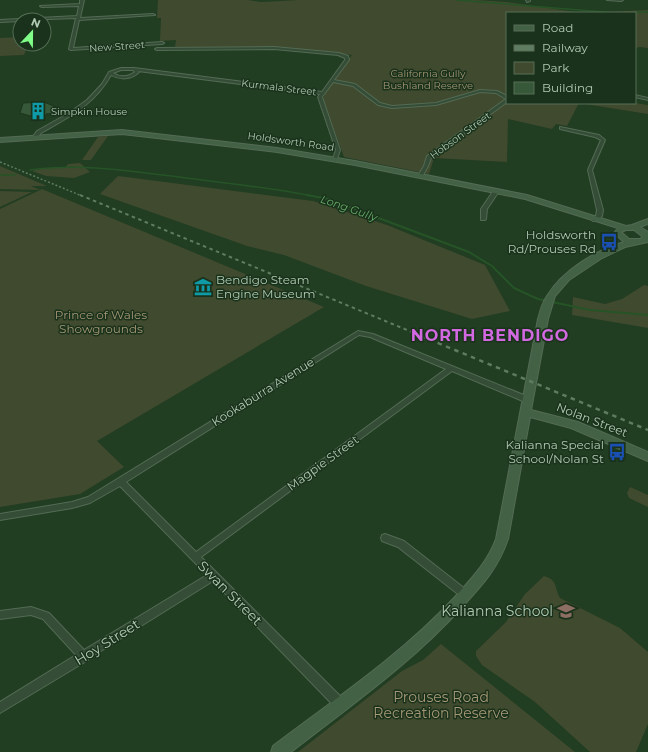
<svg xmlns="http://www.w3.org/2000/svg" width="648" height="752" font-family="Montserrat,sans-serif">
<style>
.green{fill:#404a2e}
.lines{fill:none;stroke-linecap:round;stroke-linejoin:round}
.stream-far1{stroke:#265427;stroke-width:1.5}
.stream{stroke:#265427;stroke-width:2}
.building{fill:#385939;stroke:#1c341d}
.street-casing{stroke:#536b54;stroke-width:2}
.secondary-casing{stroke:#536b54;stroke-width:2}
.street{fill:#354d36;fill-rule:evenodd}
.secondary{fill:#436145;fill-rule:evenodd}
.rail-far2{stroke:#5e7c5f;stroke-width:1.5;stroke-dasharray:2 2;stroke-linecap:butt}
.rail-far1{stroke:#5e7c5f;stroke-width:2;stroke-dasharray:3.5 3.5;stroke-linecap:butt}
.rail{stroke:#5e7c5f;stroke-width:2.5;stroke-dasharray:4.5 4.5;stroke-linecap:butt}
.labels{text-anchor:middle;stroke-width:3;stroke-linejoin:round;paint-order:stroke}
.far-street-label{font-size:10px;fill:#b0c9b2;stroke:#1a321b}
.far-park-label{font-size:10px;fill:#a69775;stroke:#1a321b}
.far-poi-label{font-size:10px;fill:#b0c9b2;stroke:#1a321b;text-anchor:start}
.far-water-label{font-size:11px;font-style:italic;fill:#67ab69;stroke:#1a321b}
.poi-label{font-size:12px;fill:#b0c9b2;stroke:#1a321b;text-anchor:end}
.park-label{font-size:12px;fill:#a69775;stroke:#1a321b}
.street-label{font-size:12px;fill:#b0c9b2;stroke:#1a321b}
.near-street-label{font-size:14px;fill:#b0c9b2;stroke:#1a321b}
.near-poi-label{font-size:14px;fill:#b0c9b2;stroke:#1a321b;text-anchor:end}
.near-park-label{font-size:14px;fill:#a69775;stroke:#1a321b}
.district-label{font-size:16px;font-weight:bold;letter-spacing:1px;fill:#d269e0;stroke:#1a321b}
</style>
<rect width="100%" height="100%" fill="#213d22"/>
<!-- green -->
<g class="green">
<path d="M 158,0 L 248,0 L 261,2 L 299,0 L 476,0 L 506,2 L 583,13 L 648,10 L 648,48 L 640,47 L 635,48 L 635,13 L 507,13 L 507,103 L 635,103 L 648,105 L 648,114 L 579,103 L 567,126 L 556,124 L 552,129 L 508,119 L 507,162 L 434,158 L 429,174 L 344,157 L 329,116 L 327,115 L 323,99 L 327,89 L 352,55 L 274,47 L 175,47 L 176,40 L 160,41 L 161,18 L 157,18 Z"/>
<path d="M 20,37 L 20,44 L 34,44 L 32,49 L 26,50 L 24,55 L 0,56 L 0,38 Z"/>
<path d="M 108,136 L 91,160 L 82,160 L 98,137 Z"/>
<path d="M 80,163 L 90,172 L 74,178 L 46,176 L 32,171 L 44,168 L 65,168 L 68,164 Z"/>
<path d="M 0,166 L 47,186 L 31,186 L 40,190 L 42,189 L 324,307 L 97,441 L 124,467 L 80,494 L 0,507 L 0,209 L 40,190 L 0,189 Z"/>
<path d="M 118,176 L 313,201 L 387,225 L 485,265 L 510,311 L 472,319 L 366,286 L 284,255 L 247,246 L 100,194 Z"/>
<path d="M 0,191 L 32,192 L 0,207 Z"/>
<path d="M 644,285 L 648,286 L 648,328 L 572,315 L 573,297 L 605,304 L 622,299 Z"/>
<path d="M 630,487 L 648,495 L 648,507 L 629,498 L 627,493 Z"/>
<path d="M 544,576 C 558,580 554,587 560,598 L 620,628 L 648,652 L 648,724 L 636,752 L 590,752 L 535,702 L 482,665 L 476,656 L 476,651 L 506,622 L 525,594 Z"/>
<path d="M 441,644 L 575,752 L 298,752 L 402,671 L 423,660 Z"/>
</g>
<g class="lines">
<!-- stream-far1 -->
<g class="stream-far1">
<path d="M 456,0 L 617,13"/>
<path d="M 623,13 L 648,12"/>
<path d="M 30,170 C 80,163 129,171 179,177 C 223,183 268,187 312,196"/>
<path d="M 0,175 L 15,175"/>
</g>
<!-- stream -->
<path class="stream" d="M 307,195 L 328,199 L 469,252 L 492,266 L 514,288 L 538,299 L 590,310 L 648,315"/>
</g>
<!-- building -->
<path class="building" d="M 44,102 L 58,108 L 57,113 L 46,114 L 45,119 L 36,121 L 33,121 L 34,117 L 20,113 L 23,103 Z"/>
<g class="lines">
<!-- street casing -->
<g class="street-casing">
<g id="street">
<path d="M 80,0 L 84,0 L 80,18 L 153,14 L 155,15 L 79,20 L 73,48 L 162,42 L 164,43 L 162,44 L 71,50 L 69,49 L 76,18 L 20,20 L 20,21 L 0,22 L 0,20 L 77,16 L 79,6 L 42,7 L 40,6 L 80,4 Z"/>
<path d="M 526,0 L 530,0 L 530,1 L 527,2 Z"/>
<path d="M 607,0 L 623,0 L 621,1 Z"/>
<path d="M 274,47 L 339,53 L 348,56 L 349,60 L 334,80 L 355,84 L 380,103 L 392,106 L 436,103 L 480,90 L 497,91 L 507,96 L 507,102 L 431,158 L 428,166 L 422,177 L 420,177 L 418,176 L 424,166 L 427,156 L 506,99 L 496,93 L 480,92 L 436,105 L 392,108 L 378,105 L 353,86 L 333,82 L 322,97 L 340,150 L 337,159 L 335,160 L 333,159 L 336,150 L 318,97 L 320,94 L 138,71 L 139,72 C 131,80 120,80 111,75 C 94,105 69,117 41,133 L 36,139 L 32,138 L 37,131 L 69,113 L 87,100 L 102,84 L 109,72 L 121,68 L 134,68 L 322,92 L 345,60 L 345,58 L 338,55 L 274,49 L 157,50 L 155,49 L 157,48 ZM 121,70 L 133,70 L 135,72 C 128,77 121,78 113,73 Z"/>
<path d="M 635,95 L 648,98 L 648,100 L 635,97 Z"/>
<path d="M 560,127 L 599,135 L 605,140 L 592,170 L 603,210 L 602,216 L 597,221 L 593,221 L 592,220 L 596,216 L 597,210 L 588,170 L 601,140 L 595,137 L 560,129 Z"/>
<path d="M 496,189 L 499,191 L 487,209 L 486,219 L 485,220 L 481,220 L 481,209 L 494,190 Z"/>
<path d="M 358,331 L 373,334 L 531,398 L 532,400 L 528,403 L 525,402 L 452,371 L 201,557 L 344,700 L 345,704 L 344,708 L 340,709 L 336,708 L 213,581 L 88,659 L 88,660 L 0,713 L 0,702 L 76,655 L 43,619 L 31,615 L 0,619 L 0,611 L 31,607 L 49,613 L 84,650 L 207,575 L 120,486 L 90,503 L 72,508 L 0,520 L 0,514 L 72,502 L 88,497 ZM 359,335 L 370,337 L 446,369 L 196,552 L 126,482 Z"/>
<path d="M 385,534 L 404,541 L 469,592 L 471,595 L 469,598 L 466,599 L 463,598 L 398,547 L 382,541 L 381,538 L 382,535 Z"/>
</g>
</g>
<!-- secondary casing -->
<g class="secondary-casing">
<path id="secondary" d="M 122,130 L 277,148 L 355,161 L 527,195 L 626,226 L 632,225 L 648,219 L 648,224 L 640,227 L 648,232 L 648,242 L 625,247 L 602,258 L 569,280 L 555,296 L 548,319 L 531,410 L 578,422 L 648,452 L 648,461 L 571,428 L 530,417 L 508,539 C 498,568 483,584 463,606 C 413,662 350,706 291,752 L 271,752 L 273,746 C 335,699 401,655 454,598 C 471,579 487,563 496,539 L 538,319 C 540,311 542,303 547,296 C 563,270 595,251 624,242 L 614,233 L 618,228 L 525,199 L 355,165 L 277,152 L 122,134 L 0,142 L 0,138 ZM 626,230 L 634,230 L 642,236 L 641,239 L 629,239 L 621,232 Z"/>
</g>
<!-- street -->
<use href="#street" class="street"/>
<!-- secondary -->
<use href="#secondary" class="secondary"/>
<!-- rail-far2 -->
<path class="rail-far2" d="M 0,162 L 82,196"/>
<!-- rail-far1 -->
<path class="rail-far1" d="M 80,195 L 424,337"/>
<!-- rail -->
<path class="rail" d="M 421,336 L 648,430"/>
</g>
<!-- icons -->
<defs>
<g id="building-bare" transform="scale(1.38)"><path d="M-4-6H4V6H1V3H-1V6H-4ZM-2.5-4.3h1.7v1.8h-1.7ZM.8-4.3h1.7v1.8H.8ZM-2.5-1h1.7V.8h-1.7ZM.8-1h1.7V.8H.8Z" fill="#0f9aa8" stroke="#1a321b" stroke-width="2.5" paint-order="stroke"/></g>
<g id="bus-bare" transform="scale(1.38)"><path d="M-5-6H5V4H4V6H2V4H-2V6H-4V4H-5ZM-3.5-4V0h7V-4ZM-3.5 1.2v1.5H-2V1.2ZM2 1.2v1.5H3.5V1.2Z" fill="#1a4fb4" stroke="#1a321b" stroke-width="2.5" paint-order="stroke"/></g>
<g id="museum-bare" transform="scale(1.38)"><path d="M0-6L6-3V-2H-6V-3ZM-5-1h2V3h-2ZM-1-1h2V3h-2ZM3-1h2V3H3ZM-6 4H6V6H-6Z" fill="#0f9aa8" stroke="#1a321b" stroke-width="2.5" paint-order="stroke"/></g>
<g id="school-bare" transform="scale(1.38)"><path d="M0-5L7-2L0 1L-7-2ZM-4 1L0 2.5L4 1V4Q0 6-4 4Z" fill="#8d6e63" stroke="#1a321b" stroke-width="2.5" paint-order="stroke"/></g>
</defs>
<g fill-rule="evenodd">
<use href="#building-bare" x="38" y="111"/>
<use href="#bus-bare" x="609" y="242"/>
<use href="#museum-bare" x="203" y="287"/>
<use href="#bus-bare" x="617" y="452"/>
<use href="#school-bare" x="566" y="611"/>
</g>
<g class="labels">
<!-- far-street labels -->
<g class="far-street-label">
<text transform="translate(117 46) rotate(-4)" y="4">New Street</text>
<text transform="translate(279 87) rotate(7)" y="4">Kurmala Street</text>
<text transform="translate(460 135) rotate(-36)" y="4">Hobson Street</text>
<text transform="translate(291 141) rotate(8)" y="4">Holdsworth Road</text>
</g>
<!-- far-park labels -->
<g class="far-park-label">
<text x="428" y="77">California Gully<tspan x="428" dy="12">Bushland Reserve</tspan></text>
</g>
<!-- far-poi labels -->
<g class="far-poi-label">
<text x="51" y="115">Simpkin House</text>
</g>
<!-- far-water labels -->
<g class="far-water-label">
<text transform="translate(349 208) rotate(19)" y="4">Long Gully</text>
</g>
<!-- poi labels -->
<g class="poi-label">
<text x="596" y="239">Holdsworth<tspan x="596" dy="14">Rd/Prouses Rd</tspan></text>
<text x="216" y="284" text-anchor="start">Bendigo Steam<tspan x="216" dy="14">Engine Museum</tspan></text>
<text x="604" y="449">Kalianna Special<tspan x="604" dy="14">School/Nolan St</tspan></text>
</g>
<!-- park labels -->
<g class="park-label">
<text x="101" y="319">Prince of Wales<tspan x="101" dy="14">Showgrounds</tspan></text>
</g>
<!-- street labels -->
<g class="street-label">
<text transform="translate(263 392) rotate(-32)" y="4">Kookaburra Avenue</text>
<text transform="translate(592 420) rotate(21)" y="4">Nolan Street</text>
<text transform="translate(323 463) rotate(-36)" y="4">Magpie Street</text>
</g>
<!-- near-street labels -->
<g class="near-street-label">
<text transform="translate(230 593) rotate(45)" y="5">Swan Street</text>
<text transform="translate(107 642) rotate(-32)" y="5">Hoy Street</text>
</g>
<!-- near-poi labels -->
<g class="near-poi-label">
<text x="553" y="616">Kalianna School</text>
</g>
<!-- near-park labels -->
<g class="near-park-label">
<text x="441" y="702">Prouses Road<tspan x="441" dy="16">Recreation Reserve</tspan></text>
</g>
<!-- district labels -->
<g class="district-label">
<text x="490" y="341">NORTH BENDIGO</text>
</g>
</g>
<!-- legend -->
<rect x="506" y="12" width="130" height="92" fill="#1a321b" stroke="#566e57"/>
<rect x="514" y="25" width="20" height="6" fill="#436145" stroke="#566e57"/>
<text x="542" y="32" font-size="12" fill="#b0c9b2">Road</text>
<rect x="514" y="45" width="20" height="6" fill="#5e7c5f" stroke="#566e57"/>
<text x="542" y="52" font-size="12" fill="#b0c9b2">Railway</text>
<rect x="514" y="62" width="20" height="12" fill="#404a2e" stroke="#566e57"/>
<text x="542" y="72" font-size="12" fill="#b0c9b2">Park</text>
<rect x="514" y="82" width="20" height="12" fill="#385939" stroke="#566e57"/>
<text x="542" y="92" font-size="12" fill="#b0c9b2">Building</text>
<!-- north arrow -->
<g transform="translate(32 32) rotate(22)"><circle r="19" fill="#1a321b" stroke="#566e57"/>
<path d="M0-3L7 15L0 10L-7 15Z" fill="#7fff88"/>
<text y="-6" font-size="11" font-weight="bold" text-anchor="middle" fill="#b0c9b2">N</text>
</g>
</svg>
